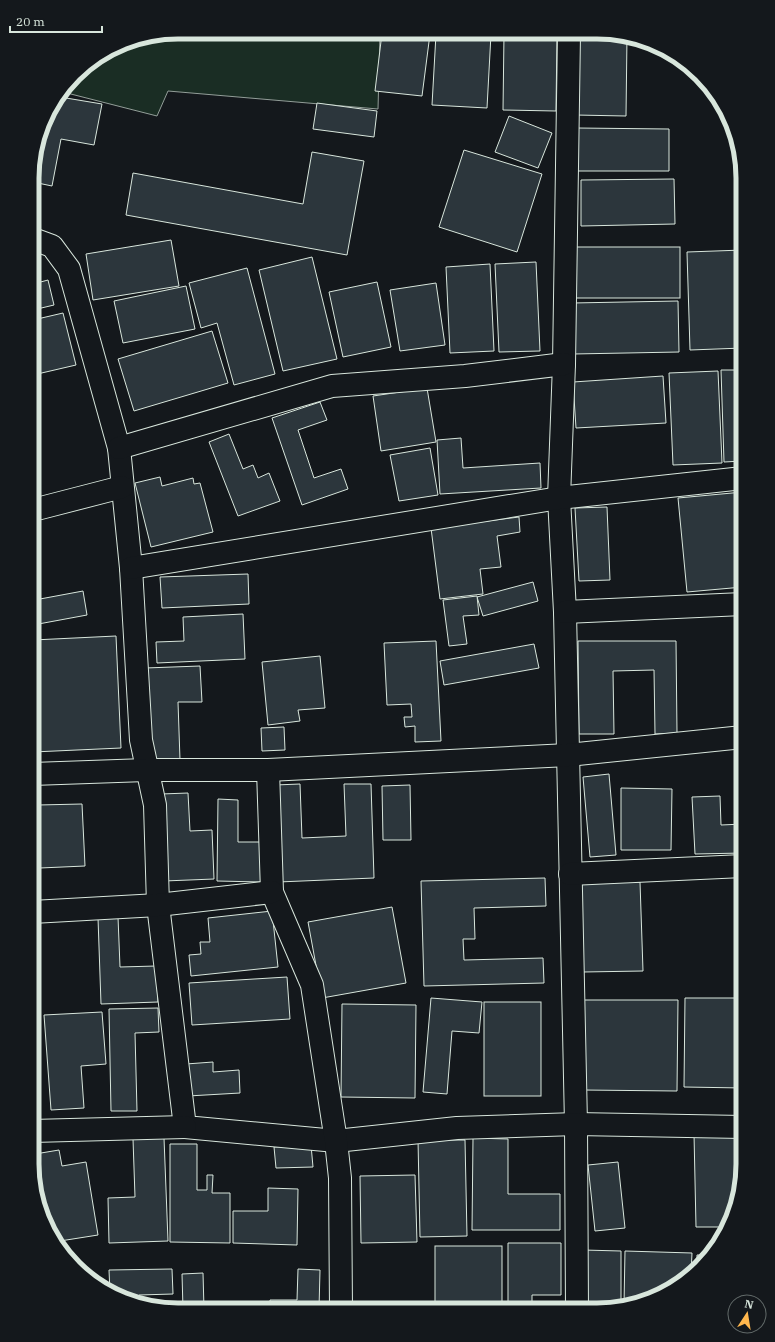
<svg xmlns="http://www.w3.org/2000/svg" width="775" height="1342" font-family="'IBM Plex Serif',serif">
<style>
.green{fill:#1a2d24;stroke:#939e99}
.building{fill:#2c363c;stroke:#d8e6dc}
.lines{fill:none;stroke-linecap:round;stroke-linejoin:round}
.minor-casing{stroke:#d8e6dc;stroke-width:24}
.minor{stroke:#14181c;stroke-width:22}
.rim{fill:none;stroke:#d8e6dc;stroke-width:5}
</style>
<rect width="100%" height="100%" fill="#14181c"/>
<!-- green -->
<path class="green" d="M 178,32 L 380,33 L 378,109 L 168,91 L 157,116 L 63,92 L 82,68 L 123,43 Z"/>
<!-- building -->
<g class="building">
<path d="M 382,33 L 430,34 L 422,96 L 375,91 Z"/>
<path d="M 436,34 L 491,34 L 487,108 L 432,105 Z"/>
<path d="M 504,34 L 557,34 L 556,111 L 503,110 Z"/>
<path d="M 576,34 L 627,36 L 626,116 L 575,115 Z"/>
<path d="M 60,97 L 102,104 L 94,145 L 61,139 L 52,186 L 33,182 L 33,160 L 47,113 Z"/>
<path d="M 317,103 L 377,111 L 374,137 L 313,129 Z"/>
<path d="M 509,116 L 552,133 L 538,168 L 495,152 Z"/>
<path d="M 577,128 L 669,129 L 669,171 L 576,171 Z"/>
<path d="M 464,150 L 542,174 L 517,252 L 439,227 Z"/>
<path d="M 312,152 L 364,161 L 347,255 L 126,215 L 133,173 L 303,204 Z"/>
<path d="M 674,179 L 675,224 L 581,226 L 581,180 Z"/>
<path d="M 171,240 L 179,286 L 93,300 L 86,254 Z"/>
<rect x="574" y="247" width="106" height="51"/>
<path d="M 743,250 L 743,348 L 690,350 L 687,252 Z"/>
<path d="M 312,257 L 337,359 L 283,371 L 259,270 Z"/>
<path d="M 536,262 L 540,351 L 499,352 L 495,264 Z"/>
<path d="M 490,264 L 494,351 L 450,353 L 446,267 Z"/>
<path d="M 247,268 L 275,374 L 234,385 L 217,323 L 201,328 L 189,283 Z"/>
<path d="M 48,280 L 54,305 L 33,310 L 33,284 Z"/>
<path d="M 377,282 L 391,347 L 343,357 L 329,292 Z"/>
<path d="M 436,283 L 445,345 L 400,351 L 390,290 Z"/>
<path d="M 186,286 L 195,329 L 123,343 L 114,301 Z"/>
<path d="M 678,301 L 679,352 L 573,354 L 572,303 Z"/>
<path d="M 63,313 L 76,365 L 33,375 L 33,320 Z"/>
<path d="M 212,331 L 228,383 L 134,411 L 118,359 Z"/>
<path d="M 721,370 L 743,370 L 743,461 L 724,462 Z"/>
<path d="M 718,371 L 722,463 L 673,465 L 669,373 Z"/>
<path d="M 663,376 L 666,423 L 576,428 L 573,382 Z"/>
<path d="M 427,388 L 436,442 L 381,451 L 373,396 Z"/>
<path d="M 320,402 L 327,420 L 298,430 L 314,478 L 341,469 L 348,489 L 302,505 L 272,418 Z"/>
<path d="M 229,434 L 243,469 L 253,465 L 258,478 L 269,473 L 280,501 L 238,516 L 209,442 Z"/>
<path d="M 461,438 L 463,468 L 540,463 L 541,488 L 440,494 L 437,440 Z"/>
<path d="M 430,448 L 438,495 L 399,501 L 390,455 Z"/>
<path d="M 160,477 L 162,486 L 193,478 L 194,484 L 200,483 L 213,532 L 151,547 L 135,483 Z"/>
<path d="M 743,492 L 743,587 L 687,592 L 678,498 Z"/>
<path d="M 607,507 L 610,580 L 579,581 L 575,508 Z"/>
<path d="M 519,517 L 520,532 L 497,536 L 501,567 L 480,569 L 483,594 L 440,599 L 431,528 Z"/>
<path d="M 33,563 L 40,599 L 83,591 L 87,615 L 33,625 Z"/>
<path d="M 248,574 L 249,604 L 162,608 L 160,577 Z"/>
<path d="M 533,582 L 538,601 L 483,616 L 477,597 Z"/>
<path d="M 477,596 L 479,615 L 463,616 L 467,644 L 449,646 L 443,600 Z"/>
<path d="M 243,614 L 245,659 L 157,663 L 156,642 L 184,641 L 183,617 Z"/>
<path d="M 116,636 L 121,748 L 33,752 L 33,640 Z"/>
<path d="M 436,641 L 441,741 L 415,742 L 415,726 L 405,727 L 404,717 L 412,717 L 411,704 L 387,705 L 384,643 Z"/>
<path d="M 578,641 L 676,641 L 677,733 L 655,734 L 654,670 L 613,671 L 614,734 L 579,734 Z"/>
<path d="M 534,644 L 539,668 L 444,685 L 440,661 Z"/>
<path d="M 320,656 L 325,708 L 298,710 L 300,721 L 268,725 L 262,662 Z"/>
<path d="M 200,666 L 202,702 L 178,702 L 180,760 L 149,761 L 145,668 Z"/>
<path d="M 284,727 L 285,750 L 262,751 L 261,728 Z"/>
<path d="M 609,774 L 616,855 L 590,857 L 583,777 Z"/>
<path d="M 300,784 L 302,838 L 346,836 L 344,784 L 371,784 L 374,878 L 278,882 L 275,785 Z"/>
<path d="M 410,785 L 411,840 L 383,840 L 382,786 Z"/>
<path d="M 621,788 L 672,789 L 671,850 L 621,850 Z"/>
<path d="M 188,793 L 190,831 L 212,830 L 214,879 L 164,881 L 161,794 Z"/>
<path d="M 720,796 L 721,825 L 743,824 L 743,853 L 695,854 L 692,797 Z"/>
<path d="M 218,799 L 238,800 L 238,842 L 262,842 L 261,882 L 217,881 Z"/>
<path d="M 82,804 L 85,866 L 40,868 L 38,805 Z"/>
<path d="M 545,878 L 546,906 L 474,908 L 475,939 L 463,939 L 464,960 L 543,958 L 544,983 L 424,986 L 421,881 Z"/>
<path d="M 640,882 L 643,971 L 583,972 L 581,883 Z"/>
<path d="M 392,907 L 406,983 L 322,998 L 308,922 Z"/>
<path d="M 272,911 L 278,967 L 191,976 L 189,955 L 201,954 L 200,942 L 210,942 L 208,918 Z"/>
<path d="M 118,917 L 120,967 L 156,966 L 158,1002 L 101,1004 L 98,918 Z"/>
<path d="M 287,977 L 290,1019 L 192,1025 L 189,983 Z"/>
<path d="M 431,998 L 482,1002 L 479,1033 L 452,1031 L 447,1094 L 423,1092 Z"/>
<path d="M 685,998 L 743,998 L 743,1088 L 684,1087 Z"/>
<path d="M 583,1000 L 678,1000 L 677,1091 L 583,1090 Z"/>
<rect x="484" y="1002" width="57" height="94"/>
<path d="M 342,1004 L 416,1005 L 415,1098 L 341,1097 Z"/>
<path d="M 158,1008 L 159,1032 L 135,1033 L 137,1111 L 111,1111 L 109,1009 Z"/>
<path d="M 102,1012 L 106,1064 L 81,1066 L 84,1108 L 51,1110 L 44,1015 Z"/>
<path d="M 213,1062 L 213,1072 L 239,1070 L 240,1093 L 188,1096 L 186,1064 Z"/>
<path d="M 743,1133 L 743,1173 L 732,1219 L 728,1227 L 696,1227 L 694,1134 Z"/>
<path d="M 164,1138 L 168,1241 L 109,1243 L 108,1198 L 135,1197 L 133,1139 Z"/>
<path d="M 473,1138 L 508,1139 L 508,1194 L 560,1194 L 560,1230 L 472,1230 Z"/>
<path d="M 418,1140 L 465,1140 L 467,1236 L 420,1237 Z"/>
<path d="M 170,1144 L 197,1144 L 197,1190 L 207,1190 L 207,1175 L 213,1175 L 212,1193 L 230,1193 L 230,1243 L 170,1242 Z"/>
<path d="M 311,1145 L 313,1167 L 276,1168 L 274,1147 Z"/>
<path d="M 59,1150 L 62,1166 L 86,1162 L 98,1235 L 60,1241 L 45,1218 L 35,1154 Z"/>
<path d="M 618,1162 L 625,1228 L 595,1231 L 588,1165 Z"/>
<path d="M 415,1175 L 417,1242 L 361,1243 L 360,1176 Z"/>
<path d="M 268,1188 L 298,1189 L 297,1245 L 233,1243 L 233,1211 L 268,1211 Z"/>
<path d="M 508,1243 L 561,1243 L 561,1295 L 532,1295 L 532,1310 L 508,1310 Z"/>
<rect x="435" y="1246" width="67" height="64"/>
<path d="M 583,1250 L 621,1251 L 621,1304 L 608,1304 L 607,1308 L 597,1310 L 582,1310 Z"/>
<path d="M 625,1251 L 692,1253 L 691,1274 L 686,1280 L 644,1302 L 624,1305 Z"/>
<path d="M 697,1255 L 710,1255 L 697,1269 Z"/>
<path d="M 172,1269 L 173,1294 L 139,1295 L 140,1303 L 110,1293 L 109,1270 Z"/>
<path d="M 298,1269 L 320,1270 L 319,1309 L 270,1309 L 270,1300 L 297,1300 Z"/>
<path d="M 203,1273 L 204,1309 L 183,1309 L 182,1274 Z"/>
</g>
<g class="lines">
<!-- minor casing -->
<g class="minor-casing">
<g id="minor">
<path d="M 569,34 L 564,364 L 559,498 L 565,612 L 576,1124 L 577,1310"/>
<path d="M 33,239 L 52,246 L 69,269 L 119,448 L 131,568 L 141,740 L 155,805 L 158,905 L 185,1127 L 336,1141 L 457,1128 L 576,1124 L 743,1127"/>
<path d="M 119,448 L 332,386 L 465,376 L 564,364"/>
<path d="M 33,510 L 122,487"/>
<path d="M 131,568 L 559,498 L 743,478"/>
<path d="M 565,612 L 743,604"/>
<path d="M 268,770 L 272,892 L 312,985 L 336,1141 L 340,1178 L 341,1309"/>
<path d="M 32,774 L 146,770 L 268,770 L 568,755 L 743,737"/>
<path d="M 570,874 L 743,866"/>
<path d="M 32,912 L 158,905 L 272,892"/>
<path d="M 32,1131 L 185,1127"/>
</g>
</g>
<!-- minor -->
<use href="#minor" class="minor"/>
</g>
<!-- crop -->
<path d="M0 0H775V1342H0ZM178 39H597A139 139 0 0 1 736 178V1164A139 139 0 0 1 597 1303H178A139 139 0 0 1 39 1164V178A139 139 0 0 1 178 39Z" fill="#14181c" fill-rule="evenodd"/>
<path class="rim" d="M178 39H597A139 139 0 0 1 736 178V1164A139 139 0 0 1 597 1303H178A139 139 0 0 1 39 1164V178A139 139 0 0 1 178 39Z"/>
<!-- north arrow -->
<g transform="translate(747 1314) rotate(12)"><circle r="19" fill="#14181c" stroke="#626a69"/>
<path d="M0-3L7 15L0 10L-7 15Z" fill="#ffb74d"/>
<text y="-6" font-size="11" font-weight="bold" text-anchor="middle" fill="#d8e6dc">N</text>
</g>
<!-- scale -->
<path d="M10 26v6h92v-6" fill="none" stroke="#d8e6dc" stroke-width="2"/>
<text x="16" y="26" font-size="12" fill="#d8e6dc" stroke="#14181c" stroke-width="3" paint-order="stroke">20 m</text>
</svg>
